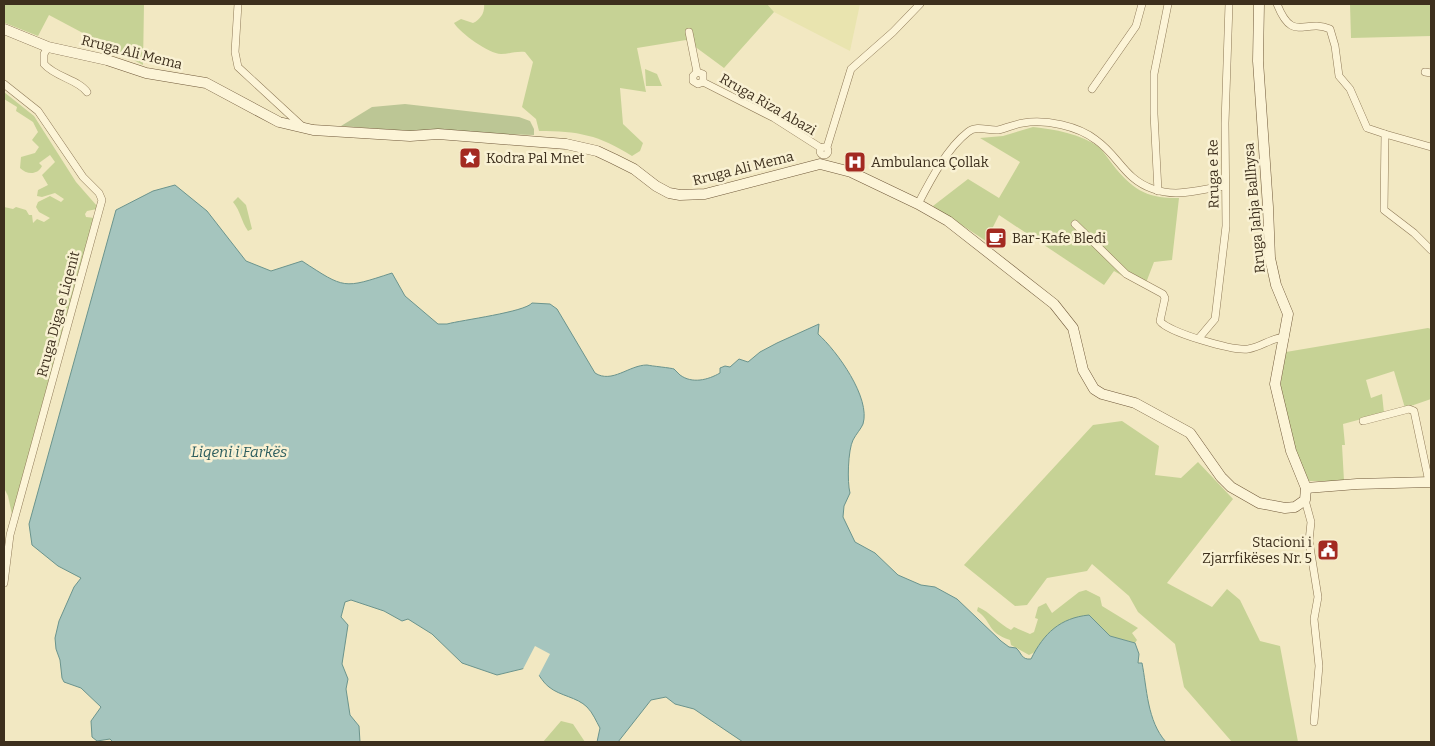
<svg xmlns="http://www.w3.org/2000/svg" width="1435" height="746" font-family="Bitter,serif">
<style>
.farmland{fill:#e9e4af}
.green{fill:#c6d295}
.cemetery{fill:#bcc695}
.water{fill:#a5c5be;stroke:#6b948d}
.pier{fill:#f2e8c2}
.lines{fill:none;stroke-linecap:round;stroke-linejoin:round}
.street-casing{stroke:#8e7957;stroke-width:8}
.secondary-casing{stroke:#70593a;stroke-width:11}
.street{stroke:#fcf4d7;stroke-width:7}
.secondary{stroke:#fcf4d7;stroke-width:10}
.labels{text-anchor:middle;stroke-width:5;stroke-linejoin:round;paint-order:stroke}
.street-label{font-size:14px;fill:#3d2f1d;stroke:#f9f1d3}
.poi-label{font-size:14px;fill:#3d2f1d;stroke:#f9f1d3;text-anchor:start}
.water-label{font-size:15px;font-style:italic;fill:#2b5d5e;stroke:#f9f1d3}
</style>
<rect width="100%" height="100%" fill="#f2e8c2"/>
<!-- farmland -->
<path class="farmland" d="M 767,4 L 860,4 L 850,51 L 774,12 Z"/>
<!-- green -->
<g class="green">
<path d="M 4,4 L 144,4 L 143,65 L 49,15 L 38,36 L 5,23 Z"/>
<path d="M 484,4 L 767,4 L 774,12 L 724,68 L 686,40 L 637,48 L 646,92 L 620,88 L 623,124 L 643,143 L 640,151 L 632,156 C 599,135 578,131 539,131 L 536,119 L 522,107 L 533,62 L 525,52 C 516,51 509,54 501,54 C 489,54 460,33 454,23 L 461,19 L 473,23 C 481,19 485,12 484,4 Z"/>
<path d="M 1350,4 L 1431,4 L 1431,36 L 1351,38 Z"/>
<path d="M 645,69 L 657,74 L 662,86 L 646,86 Z"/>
<path d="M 4,92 L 34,116 L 76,182 L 97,206 L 97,209 L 87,211 L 85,214 L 86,217 L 95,218 L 13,519 L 8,496 L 4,488 L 4,207 L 13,209 L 16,207 L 26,210 L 29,215 L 32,215 L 33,223 L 37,219 L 44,222 L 50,218 L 39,212 L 36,207 L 38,202 L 50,196 L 61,202 L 64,199 L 55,193 L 42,197 L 37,196 L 38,190 L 48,185 L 42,175 L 55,162 L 50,155 L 39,163 L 42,166 C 37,176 26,174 20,168 L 21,157 L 35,153 L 39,147 L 32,140 L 38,132 L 33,122 L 16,111 L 17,107 L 4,99 Z"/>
<path d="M 1033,127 C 1054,129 1081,134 1099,147 C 1104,152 1109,160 1113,165 C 1132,189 1147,199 1179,198 L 1172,260 L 1154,262 L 1144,288 L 1114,271 L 1104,285 L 999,215 L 986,241 L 933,206 L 968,179 L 999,198 L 1020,162 L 980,138 L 1003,136 Z"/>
<path d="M 238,197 L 246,205 L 252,229 L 248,231 C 241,221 241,212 233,202 Z"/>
<path d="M 1428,328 L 1431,329 L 1431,399 L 1405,408 L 1394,371 L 1366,380 L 1371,398 L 1382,394 L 1384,413 L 1343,424 L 1345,445 L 1342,445 L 1344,481 L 1309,481 L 1294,447 L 1280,387 L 1286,352 Z"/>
<path d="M 1122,421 L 1159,446 L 1155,475 L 1181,478 L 1198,462 L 1233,499 L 1167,583 L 1212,607 L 1227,589 L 1240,600 L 1260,641 L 1280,646 L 1298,742 L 1232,742 L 1184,687 L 1175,644 L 1138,612 L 1129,596 L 1092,564 L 1087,571 L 1047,578 L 1027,605 L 1015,606 L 964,565 L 1093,425 Z"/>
<path d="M 1086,590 L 1100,597 L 1102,606 L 1138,628 L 1132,633 L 1137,640 L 1135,643 L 1110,636 L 1043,641 L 1035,652 L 1029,655 L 1011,645 L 1010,640 C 986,632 993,622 977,611 L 978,607 C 990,612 999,624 1011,630 L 1014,627 L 1030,634 L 1034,632 L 1038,619 L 1035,618 L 1038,607 L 1046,603 L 1052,613 L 1079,592 Z"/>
<path d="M 561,721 L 573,724 L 585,742 L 543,742 Z"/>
</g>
<!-- cemetery -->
<path class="cemetery" d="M 405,104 L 519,117 L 530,121 L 534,129 L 534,135 L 409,131 L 341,126 L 372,107 Z"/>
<!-- water -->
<path class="water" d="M 175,185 L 207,211 L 246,261 L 271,271 L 302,261 C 345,289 343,289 392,273 L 405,296 L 438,324 L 447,324 C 462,320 525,312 532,303 L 550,304 L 557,309 L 595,373 C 612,384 629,365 647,365 C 651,366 672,368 674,369 C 676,371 678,373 680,375 C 692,384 708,380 720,373 L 720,368 L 725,366 L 730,367 L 739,359 L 748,362 L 760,352 L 777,343 L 819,324 L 818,334 C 837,351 871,398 863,424 C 861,429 856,434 853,440 C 848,450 847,482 850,493 L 844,506 L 843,517 L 855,542 L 875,553 L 898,575 L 921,585 L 935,587 L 957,599 L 1001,641 L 1009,647 L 1016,648 C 1022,653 1021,660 1031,659 C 1044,633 1060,618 1089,615 L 1110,636 L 1135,643 L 1139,654 L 1138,663 L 1142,663 C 1147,688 1147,721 1166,742 L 743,742 L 694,709 L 675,704 L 666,697 L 651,700 L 618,742 L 597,742 L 600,728 C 596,721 593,713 587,707 C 577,697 560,696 549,687 C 541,681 539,672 530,667 L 497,675 L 462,663 L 432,634 L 408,619 L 402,621 L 384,611 L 351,600 L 345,602 L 341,617 L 348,625 L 342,664 L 348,679 L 346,689 L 350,715 L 359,726 L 360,742 L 113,742 L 110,739 L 97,741 L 92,737 L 91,721 L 101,707 L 81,688 L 64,682 L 62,678 L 60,660 L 56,649 L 55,638 L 59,621 L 74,587 L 81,578 L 58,566 L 32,545 L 29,524 L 116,210 L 153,191 Z"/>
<!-- pier -->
<path class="pier" d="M 535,646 L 550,654 L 538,677 L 530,669 L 522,671 Z"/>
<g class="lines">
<!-- street casing -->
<g class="street-casing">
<g id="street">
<path d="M 238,4 L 235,52 L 238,67 L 303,127"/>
<path d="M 1277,4 C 1293,44 1304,18 1330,29 L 1335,46 L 1339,76 L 1350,89 L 1367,128 L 1385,134 L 1384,210 L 1414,233 L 1431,250"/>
<path d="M 689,32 L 697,72"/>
<path d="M 48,47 L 44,54 L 44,64 C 55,77 79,80 87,92"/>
<path d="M 697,72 L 693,76 L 693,81 L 698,84 L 703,82"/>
<path d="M 697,72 L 703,74 L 703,82"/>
<path d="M 1425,72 L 1431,73"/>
<path d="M 703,82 L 774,118 L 821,148"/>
<path d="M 4,84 L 38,111 L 83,177 L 99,193 L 102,200 L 10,535 L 4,583"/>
<path d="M 1092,89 L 1136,26 L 1142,4"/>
<path d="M 1385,134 L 1431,147"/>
<circle cx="824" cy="151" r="4"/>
<path d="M 827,147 L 851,69 L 893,32 L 920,4"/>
<path d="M 1158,191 L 1154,114 L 1154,74 L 1168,4"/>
<path d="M 918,204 C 930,181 947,148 968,132 C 977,125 988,131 998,130 C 1007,128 1015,124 1023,123 C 1046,119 1078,126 1096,140 C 1119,156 1124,179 1153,189 C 1177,198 1201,189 1225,186"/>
<path d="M 1075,224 L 1126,274 L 1163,294 L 1165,298 L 1160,321 C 1167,332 1233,351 1248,349 C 1262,347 1270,338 1285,337"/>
<path d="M 1199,338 L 1215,319 L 1226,226 L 1225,123 L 1229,4"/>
<path d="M 1363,421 L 1409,409 L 1414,411 L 1429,482"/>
<path d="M 1305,500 L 1311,522 L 1309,541 L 1318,597 L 1314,619 L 1319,666 L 1314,722"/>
</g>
</g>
<!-- secondary casing -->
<g class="secondary-casing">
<g id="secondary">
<path d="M 4,29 L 48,47 L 107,60 L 146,73 L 206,83 L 279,122 L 313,130 L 410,136 L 438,134 L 566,144 L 597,151 L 614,159 L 634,169 L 656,186 L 669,193 L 680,195 L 705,194 L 820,164 L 851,172 L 918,204 L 948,221 L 1054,304 L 1073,328 L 1083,370 L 1094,389 L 1102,394 L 1135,403 L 1190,433 L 1221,477 L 1231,487 L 1259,503 L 1285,508 L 1295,507 L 1305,500 L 1306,488 L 1291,451 L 1275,384 L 1288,314 L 1276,285 L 1270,258 L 1268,207 L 1258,61 L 1259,4"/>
<path d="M 1306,488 L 1357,484 L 1431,482"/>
</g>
</g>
<!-- street -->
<use href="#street" class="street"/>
<!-- secondary -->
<use href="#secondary" class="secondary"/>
</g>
<!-- icons -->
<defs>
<g id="sight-square" transform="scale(1.125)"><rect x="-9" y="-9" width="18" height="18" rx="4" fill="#a32a21" stroke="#f9f1d3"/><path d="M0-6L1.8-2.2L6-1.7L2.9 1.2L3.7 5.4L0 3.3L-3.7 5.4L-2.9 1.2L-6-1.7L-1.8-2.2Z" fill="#fff"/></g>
<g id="hospital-square" transform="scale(1.125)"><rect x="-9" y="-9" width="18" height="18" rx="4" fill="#a32a21" stroke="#f9f1d3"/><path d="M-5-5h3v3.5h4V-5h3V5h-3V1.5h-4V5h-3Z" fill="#fff"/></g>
<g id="cafe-square" transform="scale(1.125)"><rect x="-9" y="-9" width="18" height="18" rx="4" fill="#a32a21" stroke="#f9f1d3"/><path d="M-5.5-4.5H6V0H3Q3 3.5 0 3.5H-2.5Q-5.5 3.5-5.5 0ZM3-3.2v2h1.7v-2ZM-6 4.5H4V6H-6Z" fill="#fff"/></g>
<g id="civic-square" transform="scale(1.125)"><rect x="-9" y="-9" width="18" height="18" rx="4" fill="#a32a21" stroke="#f9f1d3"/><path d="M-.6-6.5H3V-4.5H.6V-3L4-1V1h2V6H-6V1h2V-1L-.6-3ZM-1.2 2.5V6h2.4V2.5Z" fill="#fff"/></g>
</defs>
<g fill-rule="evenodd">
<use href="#sight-square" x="470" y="158"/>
<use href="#hospital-square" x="855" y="162"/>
<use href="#cafe-square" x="996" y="238"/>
<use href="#civic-square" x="1328" y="550"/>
</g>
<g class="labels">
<!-- street labels -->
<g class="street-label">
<text transform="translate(132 52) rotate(14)" y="5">Rruga Ali Mema</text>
<text transform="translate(768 104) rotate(30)" y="5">Rruga Riza Abazi</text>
<text transform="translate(743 168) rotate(-14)" y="5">Rruga Ali Mema</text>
<text transform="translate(1213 174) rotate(-91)" y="5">Rruga e Re</text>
<text transform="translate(1254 208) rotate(-95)" y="5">Rruga Jahja Ballhysa</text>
<text transform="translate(58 314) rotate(-75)" y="5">Rruga Diga e Liqenit</text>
</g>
<!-- poi labels -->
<g class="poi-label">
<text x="486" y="163">Kodra Pal Mnet</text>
<text x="871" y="167">Ambulanca Çollak</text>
<text x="1012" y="243">Bar-Kafe Bledi</text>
<text x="1312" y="547" text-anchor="end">Stacioni i<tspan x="1312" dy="16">Zjarrfikëses Nr. 5</tspan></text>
</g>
<!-- water labels -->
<g class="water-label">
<text x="239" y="457">Liqeni i Farkës</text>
</g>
</g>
<!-- border -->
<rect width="1435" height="746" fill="none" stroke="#3d2f1d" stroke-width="10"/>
</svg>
